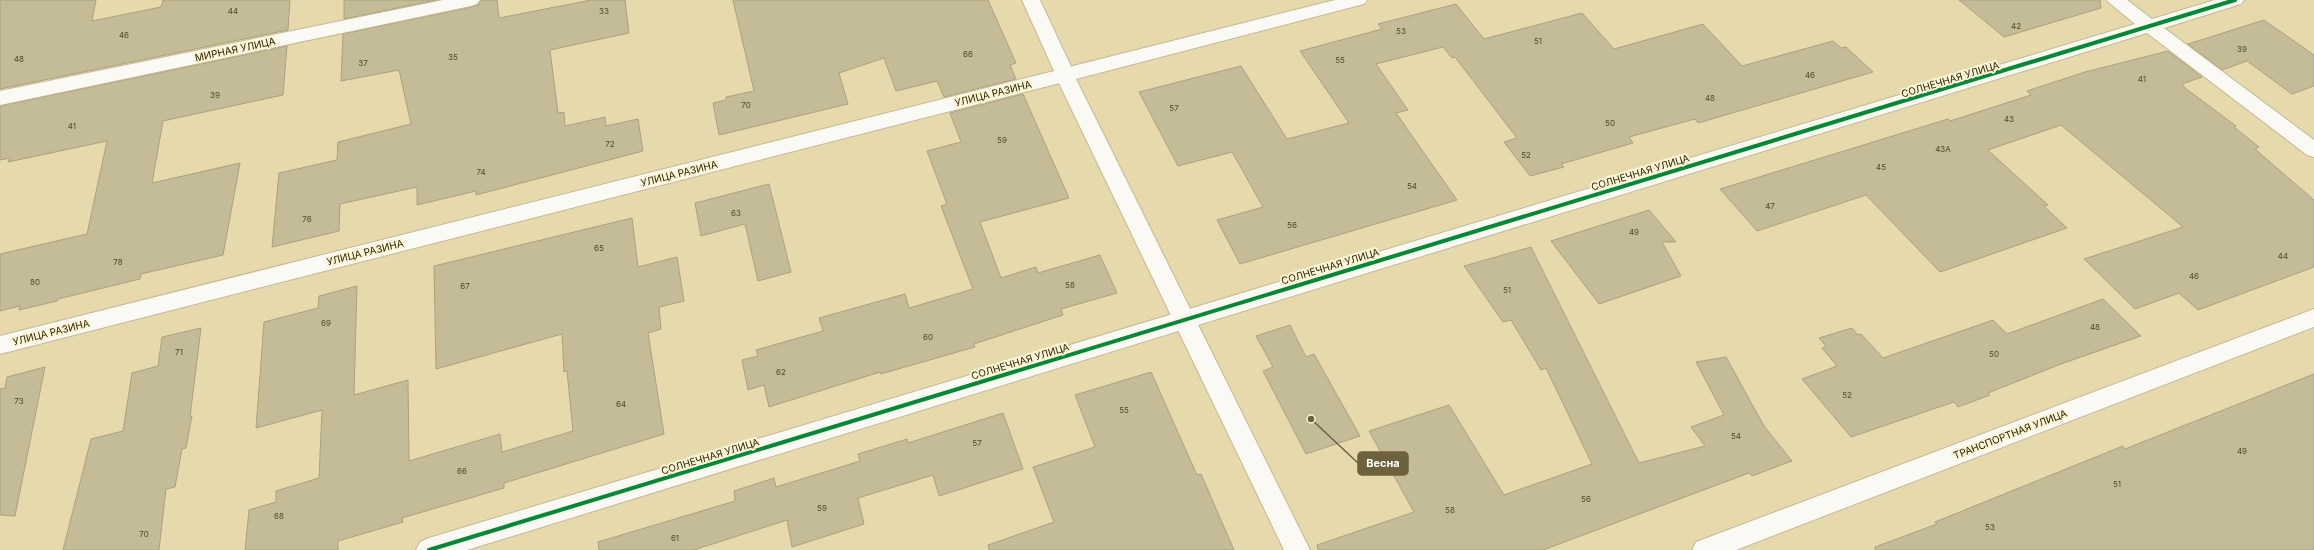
<svg xmlns="http://www.w3.org/2000/svg" width="2314" height="550" font-family="Inter,sans-serif">
<style>
.building{fill:#c4bb97;stroke:#aba17d}
.lines{fill:none;stroke-linecap:round;stroke-linejoin:round}
.minor-casing{stroke:#c2b894;stroke-width:2}
.tertiary-casing{stroke:#c2b894;stroke-width:2}
.minor{fill:#fbf9f3;fill-rule:evenodd}
.tertiary{fill:#fbf9f3;fill-rule:evenodd}
.cycleway-casing{stroke:#fdf5d6;stroke-width:6}
.cycleway{stroke:#00873e;stroke-width:4}
.labels{text-anchor:middle;stroke-width:4;stroke-linejoin:round;paint-order:stroke}
.number-label{font-size:8px;fill:#514826}
.street-label{font-size:10px;fill:#2b2201;stroke:#fdf5d6}
.leader{fill:none;stroke:#6c623d;stroke-width:1.5}
.callout-dot{fill:#6c623d;stroke:#fdf5d6;stroke-width:1.5}
.callout{fill:#6c623d;stroke:#6c623d;stroke-width:1.5}
.callout-label{font-size:11px;text-anchor:middle;font-weight:bold;fill:#fff}
</style>
<rect width="100%" height="100%" fill="#e6daad"/>
<!-- building -->
<g class="building">
<path d="M 0,0 L 96,0 L 92,21 L 161,7 L 163,0 L 290,0 L 288,30 L 0,89 Z"/>
<path d="M 344,0 L 436,0 L 344,19 Z"/>
<path d="M 481,0 L 497,0 L 499,18 L 591,0 L 625,0 L 629,33 L 550,50 L 558,113 L 564,112 L 565,126 L 605,117 L 606,126 L 638,119 L 643,151 L 476,195 L 476,191 L 417,205 L 417,187 L 340,204 L 339,231 L 272,247 L 279,173 L 337,160 L 338,142 L 411,124 L 399,70 L 341,81 L 343,34 L 471,7 L 478,5 Z"/>
<path d="M 733,0 L 988,0 L 1016,63 L 1010,65 L 1016,79 L 944,97 L 937,81 L 896,91 L 884,58 L 839,73 L 848,104 L 719,135 L 713,103 L 726,100 L 726,97 L 754,91 Z"/>
<path d="M 1959,0 L 2100,0 L 2101,8 L 2004,37 Z"/>
<path d="M 1456,4 L 1484,39 L 1582,13 L 1614,49 L 1703,24 L 1742,66 L 1833,41 L 1841,48 L 1846,47 L 1873,72 L 1698,123 L 1695,119 L 1629,137 L 1633,143 L 1561,164 L 1564,167 L 1530,176 L 1504,142 L 1517,138 L 1455,57 L 1452,58 L 1443,47 L 1376,64 L 1408,110 L 1396,113 L 1457,200 L 1240,264 L 1217,220 L 1263,207 L 1232,152 L 1178,166 L 1139,92 L 1241,66 L 1287,139 L 1349,123 L 1300,51 L 1382,29 L 1378,24 Z"/>
<path d="M 2264,20 L 2314,55 L 2314,86 L 2292,94 L 2247,61 L 2222,70 L 2188,44 Z"/>
<path d="M 287,46 L 283,95 L 163,121 L 152,183 L 240,163 L 223,255 L 141,274 L 140,279 L 58,299 L 57,301 L 19,310 L 20,306 L 0,311 L 0,254 L 87,234 L 107,141 L 8,162 L 10,158 L 0,160 L 0,106 Z"/>
<path d="M 2168,51 L 2202,77 L 2182,84 L 2185,88 L 2236,126 L 2234,127 L 2259,147 L 2255,149 L 2314,200 L 2314,267 L 2198,310 L 2179,293 L 2135,309 L 2084,259 L 2183,227 L 2061,125 L 1988,150 L 2048,205 L 2044,206 L 2067,228 L 1940,272 L 1866,195 L 1757,231 L 1720,189 L 1948,119 L 1950,121 L 2031,95 L 2027,91 L 2085,72 Z"/>
<path d="M 1023,94 L 1069,198 L 980,222 L 1001,278 L 1036,267 L 1038,273 L 1100,255 L 1117,293 L 1061,309 L 1063,315 L 974,344 L 975,347 L 881,374 L 880,372 L 769,407 L 764,385 L 748,390 L 742,360 L 758,356 L 756,350 L 823,331 L 819,318 L 905,294 L 909,308 L 973,289 L 941,206 L 947,204 L 927,151 L 961,142 L 950,113 Z"/>
<path d="M 769,184 L 791,272 L 758,281 L 745,224 L 701,236 L 695,203 Z"/>
<path d="M 1649,210 L 1676,242 L 1662,242 L 1681,276 L 1599,304 L 1551,241 Z"/>
<path d="M 632,218 L 638,267 L 677,257 L 684,301 L 659,307 L 661,329 L 648,333 L 664,434 L 504,483 L 504,488 L 402,518 L 403,522 L 338,541 L 338,550 L 245,550 L 249,510 L 276,502 L 276,491 L 319,478 L 322,410 L 256,428 L 264,322 L 318,308 L 319,296 L 357,286 L 354,395 L 408,380 L 409,461 L 500,434 L 502,452 L 573,431 L 567,371 L 564,372 L 562,334 L 436,369 L 434,266 Z"/>
<path d="M 1531,247 L 1639,463 L 1705,446 L 1691,427 L 1724,415 L 1696,362 L 1726,357 L 1764,426 L 1792,461 L 1752,476 L 1749,473 L 1543,550 L 1318,550 L 1317,545 L 1414,512 L 1369,431 L 1449,405 L 1504,495 L 1592,464 L 1546,368 L 1541,370 L 1511,320 L 1503,322 L 1464,266 Z"/>
<path d="M 2103,299 L 2141,336 L 2061,364 L 1988,393 L 1990,395 L 1958,407 L 1954,402 L 1851,437 L 1802,379 L 1837,366 L 1822,348 L 1826,346 L 1819,338 L 1852,328 L 1858,335 L 1861,334 L 1883,358 L 1993,320 L 2007,334 Z"/>
<path d="M 1290,325 L 1306,357 L 1314,354 L 1360,436 L 1306,454 L 1263,371 L 1273,367 L 1256,336 Z"/>
<path d="M 201,328 L 190,417 L 192,416 L 186,448 L 182,449 L 175,487 L 166,489 L 159,550 L 63,550 L 91,439 L 123,431 L 132,373 L 158,366 L 162,337 Z"/>
<path d="M 45,367 L 15,516 L 0,515 L 0,389 L 5,388 L 7,377 Z"/>
<path d="M 1151,372 L 1197,475 L 1201,474 L 1234,550 L 989,550 L 988,545 L 1054,522 L 1033,467 L 1095,447 L 1075,395 Z"/>
<path d="M 2314,374 L 2314,550 L 1875,550 L 1875,547 L 1937,524 L 1935,522 L 2061,471 L 2123,446 L 2125,449 Z"/>
<path d="M 1003,413 L 1023,469 L 939,496 L 933,475 L 858,498 L 864,524 L 792,547 L 787,520 L 694,550 L 599,550 L 598,542 L 735,501 L 734,491 L 774,478 L 776,487 L 860,461 L 858,454 L 907,439 L 908,443 Z"/>
</g>
<g class="lines">
<!-- minor casing -->
<g class="minor-casing">
<g id="minor">
<path d="M 443,0 L 480,0 L 477,4 L 471,6 L 0,105 L 0,91 Z"/>
<path d="M 1022,0 L 1040,0 L 1075,75 L 1072,80 L 0,354 L 0,336 L 1054,71 Z"/>
<path d="M 2106,0 L 2127,0 L 2152,19 L 2215,0 L 2244,0 L 2241,4 L 2164,28 L 2314,140 L 2314,157 L 2307,155 L 2147,33 L 467,550 L 416,550 L 420,542 L 429,538 L 2135,24 Z"/>
<path d="M 2314,309 L 2314,327 L 1736,550 L 1692,550 L 1696,542 Z"/>
</g>
</g>
<!-- tertiary casing -->
<g class="tertiary-casing">
<path id="tertiary" d="M 1335,0 L 1367,0 L 1364,4 L 1076,79 L 1310,550 L 1284,550 L 1055,75 L 1058,70 L 1065,68 Z"/>
</g>
<!-- minor -->
<use href="#minor" class="minor"/>
<!-- tertiary -->
<use href="#tertiary" class="tertiary"/>
<!-- cycleway casing -->
<g class="cycleway-casing">
<path id="cycleway" d="M 429,550 L 2235,0"/>
</g>
<!-- cycleway -->
<use href="#cycleway" class="cycleway"/>
</g>
<g class="labels">
<!-- number labels -->
<g class="number-label">
<text x="233" y="14">44</text>
<text x="604" y="14">33</text>
<text x="2016" y="29">42</text>
<text x="1401" y="34">53</text>
<text x="124" y="38">46</text>
<text x="1538" y="44">51</text>
<text x="2242" y="52">39</text>
<text x="968" y="57">66</text>
<text x="453" y="60">35</text>
<text x="19" y="62">48</text>
<text x="1340" y="63">55</text>
<text x="363" y="66">37</text>
<text x="1810" y="78">46</text>
<text x="2142" y="82">41</text>
<text x="215" y="98">39</text>
<text x="1710" y="101">48</text>
<text x="746" y="108">70</text>
<text x="1174" y="111">57</text>
<text x="2009" y="122">43</text>
<text x="1610" y="126">50</text>
<text x="72" y="129">41</text>
<text x="1002" y="143">59</text>
<text x="610" y="147">72</text>
<text x="1943" y="152">43А</text>
<text x="1526" y="158">52</text>
<text x="1881" y="170">45</text>
<text x="481" y="175">74</text>
<text x="1412" y="189">54</text>
<text x="1770" y="209">47</text>
<text x="736" y="216">63</text>
<text x="307" y="222">76</text>
<text x="1292" y="228">56</text>
<text x="1634" y="235">49</text>
<text x="599" y="251">65</text>
<text x="2283" y="259">44</text>
<text x="118" y="265">78</text>
<text x="2194" y="279">46</text>
<text x="35" y="285">80</text>
<text x="1070" y="288">58</text>
<text x="465" y="289">67</text>
<text x="1507" y="293">51</text>
<text x="326" y="326">69</text>
<text x="2095" y="330">48</text>
<text x="928" y="340">60</text>
<text x="179" y="355">71</text>
<text x="1994" y="357">50</text>
<text x="781" y="375">62</text>
<text x="1847" y="398">52</text>
<text x="19" y="404">73</text>
<text x="621" y="407">64</text>
<text x="1124" y="413">55</text>
<text x="1736" y="439">54</text>
<text x="977" y="446">57</text>
<text x="2242" y="454">49</text>
<text x="462" y="474">66</text>
<text x="2117" y="487">51</text>
<text x="1586" y="502">56</text>
<text x="822" y="511">59</text>
<text x="1450" y="513">58</text>
<text x="279" y="519">68</text>
<text x="1990" y="530">53</text>
<text x="144" y="537">70</text>
<text x="675" y="541">61</text>
</g>
<!-- street labels -->
<g class="street-label">
<text transform="translate(235 49) rotate(-12)" y="4">МИРНАЯ УЛИЦА</text>
<text transform="translate(1950 79) rotate(-17)" y="4">СОЛНЕЧНАЯ УЛИЦА</text>
<text transform="translate(993 93) rotate(-14)" y="4">УЛИЦА РАЗИНА</text>
<text transform="translate(1640 172) rotate(-17)" y="4">СОЛНЕЧНАЯ УЛИЦА</text>
<text transform="translate(679 173) rotate(-14)" y="4">УЛИЦА РАЗИНА</text>
<text transform="translate(365 252) rotate(-14)" y="4">УЛИЦА РАЗИНА</text>
<text transform="translate(1330 266) rotate(-17)" y="4">СОЛНЕЧНАЯ УЛИЦА</text>
<text transform="translate(51 332) rotate(-14)" y="4">УЛИЦА РАЗИНА</text>
<text transform="translate(1020 361) rotate(-17)" y="4">СОЛНЕЧНАЯ УЛИЦА</text>
<text transform="translate(2010 434) rotate(-21)" y="4">ТРАНСПОРТНАЯ УЛИЦА</text>
<text transform="translate(710 456) rotate(-17)" y="4">СОЛНЕЧНАЯ УЛИЦА</text>
</g>
</g>
<!-- callouts -->
<path class="leader" d="M1311 419L1358 463"/>
<circle class="callout-dot" cx="1311" cy="419" r="4"/>
<rect class="callout" x="1358" y="452" width="50" height="23" rx="4"/>
<g class="callout-label">
<text x="1383" y="467">Весна</text>
</g>
</svg>
